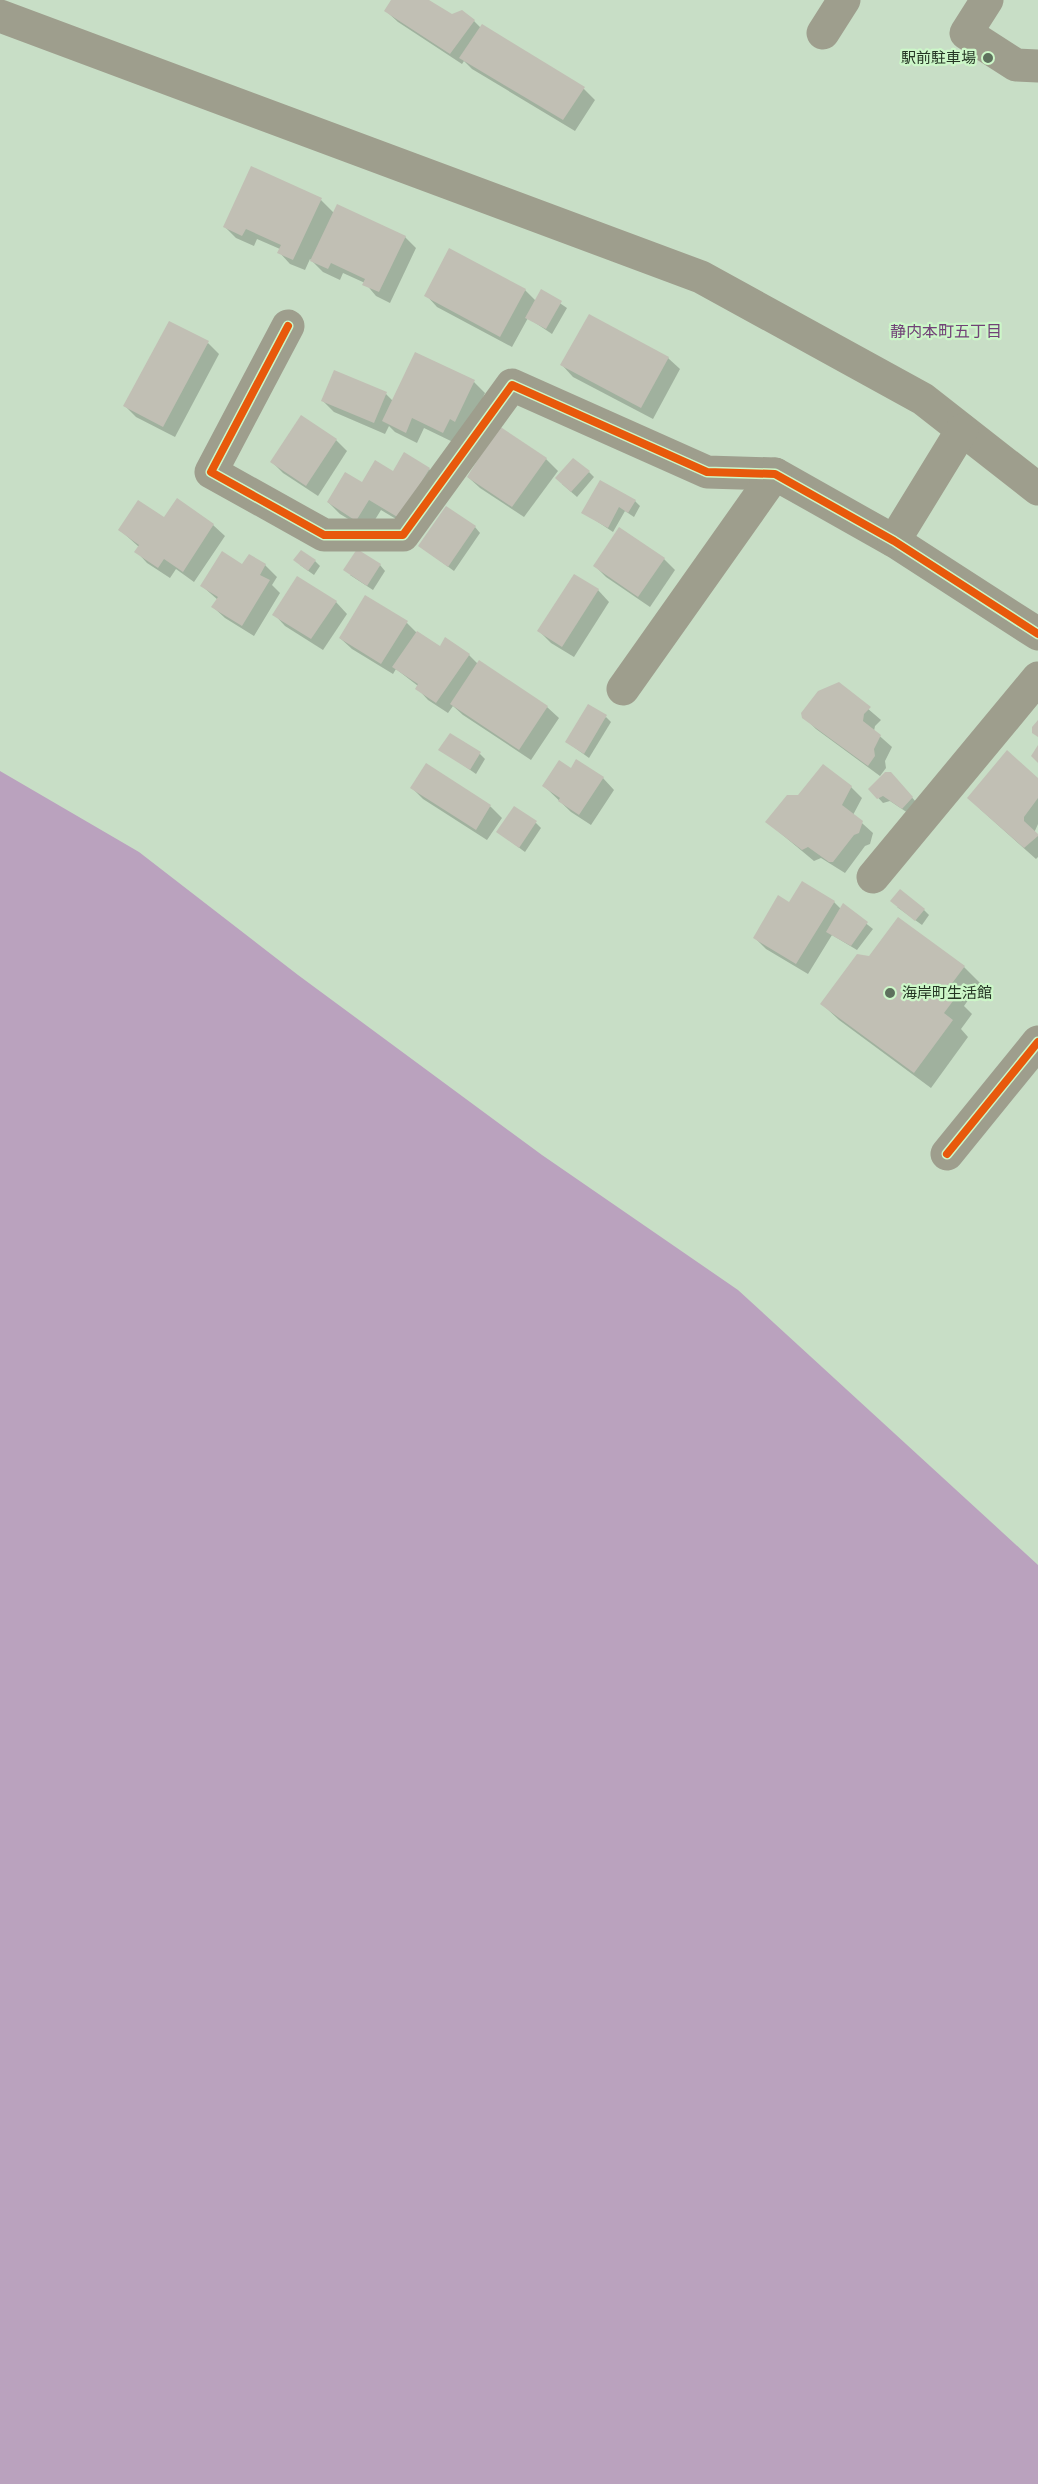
<svg xmlns="http://www.w3.org/2000/svg" width="1038" height="2484" font-family="'Nunito Sans','Noto Sans JP',sans-serif">
<style>
.water{fill:#baa2be}
.shadow{fill:#0003}
.building{fill:#c1bfb4}
.lines{fill:none;stroke-linecap:round;stroke-linejoin:round}
.minor{stroke:#9e9e8d;stroke-width:33}
.cycleway-casing{stroke:#ccf7c8;stroke-width:11}
.cycleway{stroke:#e8590c;stroke-width:8}
.poi-dot{fill:#5e715d;stroke:#ccf7c8;stroke-width:2}
.labels{text-anchor:middle;stroke-width:4.5;stroke-linejoin:round;paint-order:stroke}
.poi-label{font-size:15px;fill:#253624;stroke:#ccf7c8;text-anchor:end}
.neighbourhood-label{font-size:16px;fill:#714277;stroke:#ccf7c8}
</style>
<rect width="100%" height="100%" fill="#c8dec6"/>
<!-- water -->
<path class="water" d="M 0,771 L 139,852 L 298,975 L 542,1155 L 738,1290 L 1038,1565 L 1038,2484 L 0,2484 Z"/>
<!-- shadow -->
<g class="shadow">
<path d="M 393,0 L 426,0 L 452,16 L 474,21 L 481,28 L 482,26 L 584,89 L 595,100 L 575,131 L 472,69 L 464,61 L 462,64 L 398,22 L 386,11 Z"/>
<path d="M 321,200 L 334,213 L 405,237 L 416,248 L 390,303 L 376,296 L 365,283 L 343,273 L 340,280 L 323,272 L 310,259 L 305,270 L 290,264 L 279,252 L 280,249 L 257,239 L 254,246 L 236,238 L 225,227 Z"/>
<path d="M 525,290 L 536,301 L 542,291 L 567,308 L 552,334 L 528,318 L 512,347 L 437,307 L 426,295 Z"/>
<path d="M 208,343 L 219,354 L 175,437 L 136,417 L 125,406 Z"/>
<path d="M 668,358 L 680,369 L 653,419 L 573,377 L 562,365 Z"/>
<path d="M 474,382 L 485,393 L 467,432 L 455,443 L 424,428 L 417,443 L 395,432 L 389,426 L 385,434 L 334,412 L 323,401 L 386,394 L 393,401 Z"/>
<path d="M 500,428 L 546,459 L 558,471 L 524,517 L 480,488 L 468,477 Z"/>
<path d="M 336,440 L 347,451 L 318,496 L 283,473 L 272,462 Z"/>
<path d="M 429,469 L 440,480 L 411,528 L 381,510 L 368,531 L 340,514 L 328,502 L 362,484 L 393,473 Z"/>
<path d="M 589,472 L 594,477 L 577,497 L 562,484 Z"/>
<path d="M 177,501 L 213,525 L 225,536 L 194,582 L 176,569 L 170,578 L 147,563 L 136,551 L 139,547 L 120,530 L 164,519 Z"/>
<path d="M 635,501 L 640,506 L 634,517 L 625,511 L 613,532 L 583,512 Z"/>
<path d="M 475,527 L 480,533 L 454,571 L 420,546 Z"/>
<path d="M 249,556 L 265,565 L 277,577 L 272,585 L 280,593 L 254,636 L 225,618 L 213,607 L 218,600 L 202,586 L 243,566 Z"/>
<path d="M 664,559 L 675,570 L 650,607 L 606,577 L 595,566 Z"/>
<path d="M 315,561 L 320,566 L 314,575 L 300,565 Z"/>
<path d="M 380,565 L 385,571 L 373,590 L 350,575 Z"/>
<path d="M 598,590 L 609,602 L 574,657 L 551,643 L 539,631 Z"/>
<path d="M 336,602 L 347,614 L 323,650 L 285,626 L 274,614 Z"/>
<path d="M 407,623 L 417,633 L 440,648 L 469,655 L 478,664 L 547,707 L 559,718 L 531,760 L 463,715 L 453,706 L 448,713 L 428,700 L 417,688 L 418,686 L 396,669 L 393,674 L 352,649 L 340,638 Z"/>
<path d="M 839,684 L 881,720 L 875,726 L 874,731 L 892,747 L 885,761 L 886,768 L 880,776 L 816,729 L 804,717 Z"/>
<path d="M 606,717 L 611,722 L 589,758 L 567,742 Z"/>
<path d="M 440,749 L 480,754 L 485,759 L 476,774 Z"/>
<path d="M 577,761 L 603,778 L 614,790 L 591,825 L 571,812 L 544,786 L 571,770 Z"/>
<path d="M 427,765 L 491,807 L 502,818 L 487,840 L 423,799 L 412,788 Z"/>
<path d="M 896,780 L 917,803 L 908,813 L 890,801 L 883,803 L 870,789 Z"/>
<path d="M 1038,780 L 1038,824 L 1034,833 L 1038,836 L 1038,857 L 1036,859 L 980,809 Z"/>
<path d="M 851,787 L 862,798 L 853,815 L 873,833 L 870,844 L 865,846 L 845,873 L 821,858 L 814,861 L 767,822 L 799,796 Z"/>
<path d="M 536,823 L 541,828 L 525,852 L 498,832 Z"/>
<path d="M 834,902 L 841,909 L 844,906 L 873,929 L 857,950 L 832,935 L 808,974 L 766,949 L 754,937 Z"/>
<path d="M 897,907 L 924,910 L 929,915 L 922,925 Z"/>
<path d="M 964,967 L 980,983 L 964,1006 L 972,1014 L 961,1029 L 968,1037 L 931,1088 L 839,1020 L 822,1004 Z"/>
</g>
<!-- building -->
<g class="building">
<path d="M 391,0 L 429,0 L 452,14 L 462,10 L 475,20 L 450,54 L 384,11 Z"/>
<path d="M 482,24 L 585,87 L 563,120 L 459,58 Z"/>
<path d="M 251,166 L 322,198 L 293,260 L 277,253 L 281,245 L 246,229 L 242,236 L 223,227 Z"/>
<path d="M 337,204 L 406,236 L 379,292 L 362,285 L 365,279 L 331,263 L 328,269 L 310,261 Z"/>
<path d="M 449,248 L 526,289 L 500,337 L 424,296 Z"/>
<path d="M 541,289 L 562,301 L 546,329 L 525,318 Z"/>
<path d="M 589,314 L 669,357 L 641,408 L 560,365 Z"/>
<path d="M 169,321 L 209,341 L 163,427 L 123,406 Z"/>
<path d="M 415,352 L 475,380 L 455,422 L 450,419 L 443,433 L 412,418 L 406,433 L 382,421 Z"/>
<path d="M 334,370 L 387,392 L 374,423 L 321,401 Z"/>
<path d="M 301,415 L 337,439 L 306,486 L 270,462 Z"/>
<path d="M 499,426 L 547,458 L 512,507 L 467,477 Z"/>
<path d="M 404,452 L 430,468 L 399,518 L 369,500 L 356,521 L 327,502 L 345,472 L 362,482 L 375,460 L 393,471 Z"/>
<path d="M 573,458 L 590,471 L 571,492 L 555,478 Z"/>
<path d="M 600,480 L 636,500 L 628,513 L 619,507 L 608,528 L 581,513 Z"/>
<path d="M 177,498 L 214,524 L 183,572 L 164,559 L 158,568 L 134,552 L 139,545 L 118,530 L 138,500 L 164,517 Z"/>
<path d="M 446,506 L 476,526 L 448,567 L 418,546 Z"/>
<path d="M 619,527 L 665,558 L 638,597 L 593,566 Z"/>
<path d="M 357,549 L 381,564 L 367,586 L 343,570 Z"/>
<path d="M 301,550 L 316,560 L 308,571 L 293,560 Z"/>
<path d="M 222,551 L 242,564 L 249,554 L 266,564 L 260,575 L 270,580 L 242,626 L 211,607 L 218,597 L 200,586 Z"/>
<path d="M 574,574 L 599,589 L 562,647 L 537,631 Z"/>
<path d="M 297,576 L 337,601 L 311,639 L 272,615 Z"/>
<path d="M 365,595 L 408,621 L 381,664 L 339,638 Z"/>
<path d="M 417,631 L 440,646 L 445,637 L 470,654 L 436,703 L 415,689 L 418,684 L 392,667 Z"/>
<path d="M 479,660 L 548,706 L 519,750 L 450,704 Z"/>
<path d="M 839,682 L 871,707 L 864,714 L 863,721 L 881,735 L 874,749 L 875,756 L 868,766 L 802,718 L 801,713 L 818,691 Z"/>
<path d="M 588,704 L 607,715 L 584,754 L 565,742 Z"/>
<path d="M 1038,720 L 1038,737 L 1032,733 L 1032,727 Z"/>
<path d="M 450,733 L 481,752 L 470,770 L 438,750 Z"/>
<path d="M 1038,745 L 1038,763 L 1031,756 Z"/>
<path d="M 1007,750 L 1038,778 L 1038,798 L 1024,817 L 1024,821 L 1038,834 L 1038,836 L 1024,848 L 967,798 Z"/>
<path d="M 576,759 L 604,777 L 579,815 L 558,801 L 560,798 L 542,786 L 559,760 L 571,768 Z"/>
<path d="M 426,763 L 491,805 L 476,830 L 410,788 Z"/>
<path d="M 823,764 L 852,786 L 842,805 L 863,821 L 859,833 L 854,835 L 833,862 L 829,862 L 808,847 L 802,850 L 765,822 L 787,795 L 798,795 Z"/>
<path d="M 885,772 L 891,772 L 913,797 L 902,809 L 883,796 L 877,799 L 868,789 Z"/>
<path d="M 514,806 L 537,821 L 519,848 L 496,832 Z"/>
<path d="M 802,881 L 835,901 L 796,964 L 753,938 L 778,895 L 789,902 Z"/>
<path d="M 900,889 L 925,909 L 915,921 L 890,901 Z"/>
<path d="M 843,903 L 868,922 L 851,946 L 826,932 Z"/>
<path d="M 898,917 L 965,966 L 947,990 L 956,997 L 944,1013 L 953,1020 L 914,1073 L 820,1004 L 857,954 L 869,956 Z"/>
</g>
<g class="lines">
<!-- minor -->
<g class="minor">
<path d="M 987,0 L 966,33 L 1016,65 L 1038,66"/>
<path d="M 0,16 L 701,277 L 923,399 L 1038,489"/>
<path d="M 823,33 L 844,0"/>
<path d="M 288,326 L 211,472 L 324,535 L 403,535 L 512,385 L 707,472 L 775,474 L 894,541 L 1038,634"/>
<path d="M 894,541 L 962,430"/>
<path d="M 623,689 L 775,474"/>
<path d="M 873,877 L 1038,678"/>
<path d="M 947,1154 L 1038,1042"/>
</g>
<!-- cycleway casing -->
<g class="cycleway-casing">
<g id="cycleway">
<path d="M 288,326 L 211,472 L 324,535 L 403,535 L 512,385 L 707,472 L 775,474 L 894,541 L 1038,634"/>
<path d="M 947,1154 L 1038,1042"/>
</g>
</g>
<!-- cycleway -->
<use href="#cycleway" class="cycleway"/>
</g>
<!-- markers -->
<g class="poi-dot">
<circle cx="988" cy="58" r="6"/>
<circle cx="890" cy="993" r="6"/>
</g>
<g class="labels">
<!-- poi labels -->
<g class="poi-label">
<text x="976" y="63">駅前駐車場</text>
<text x="902" y="998" text-anchor="start">海岸町生活館</text>
</g>
<!-- neighbourhood labels -->
<g class="neighbourhood-label">
<text x="946" y="337">静内本町五丁目</text>
</g>
</g>
</svg>
